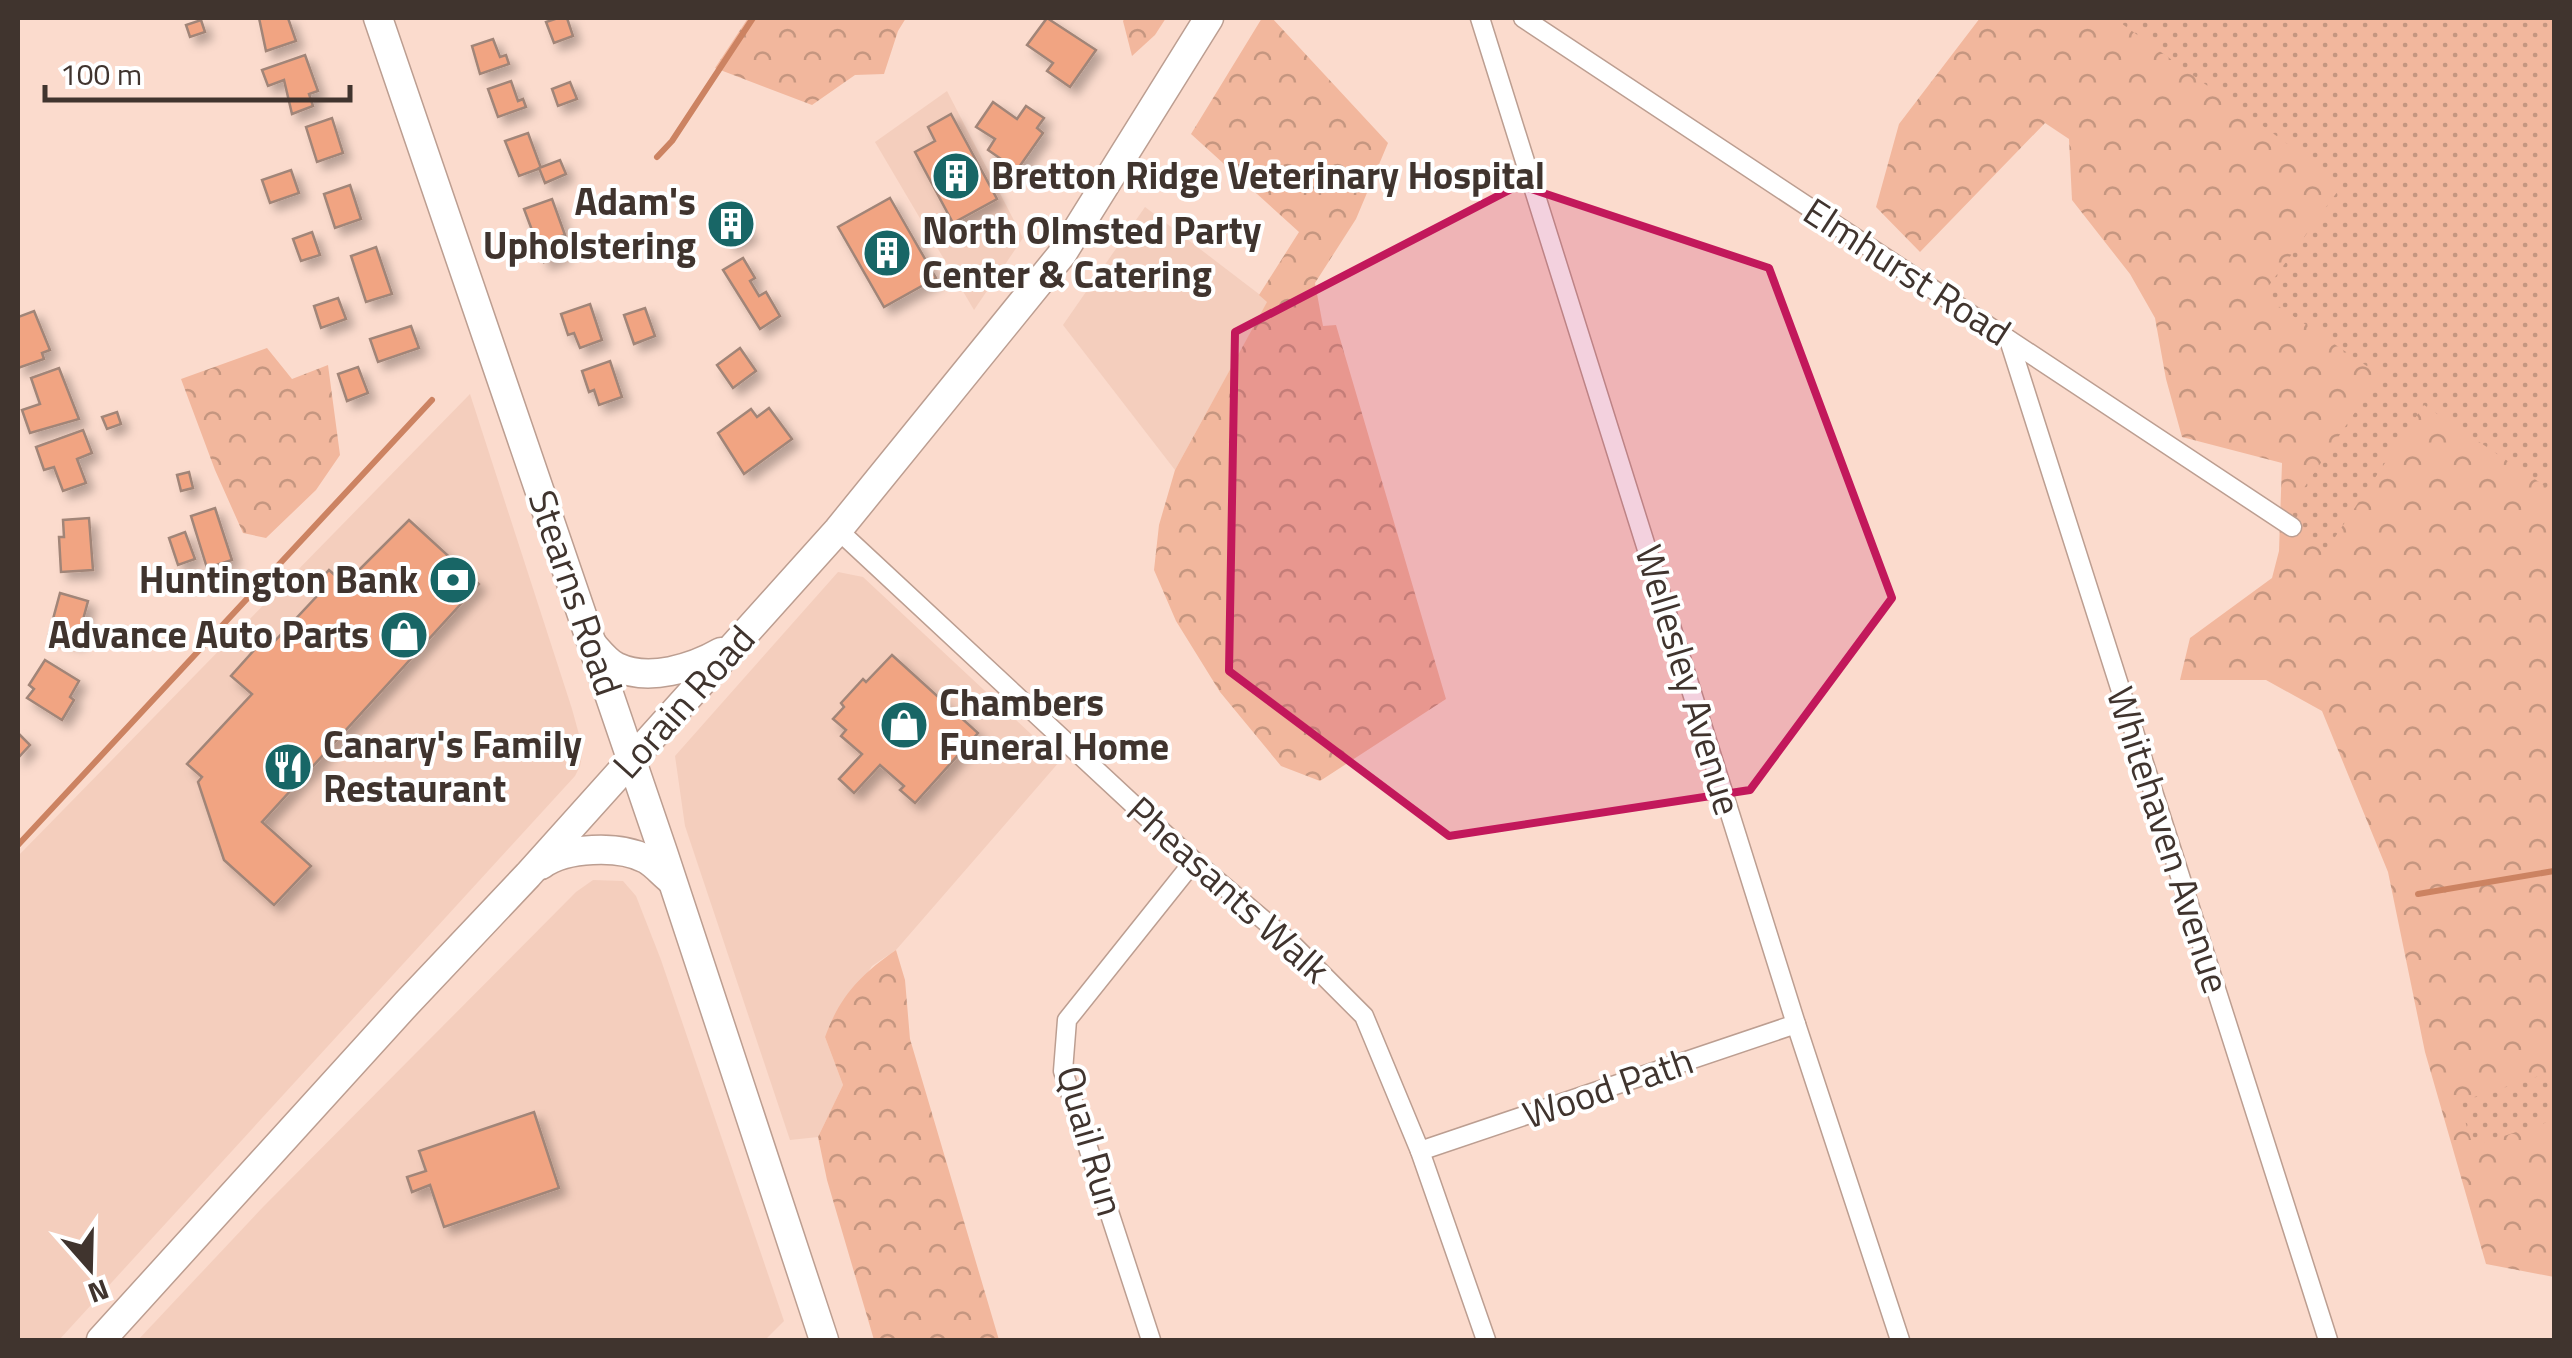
<svg xmlns="http://www.w3.org/2000/svg" width="2572" height="1358" font-family="'Titillium Web',sans-serif">
<style>
.built{fill:#f4cebd}
.forest{fill:url(#forest-crowns)}
.park{fill:url(#park-dots)}
.lines{fill:none;stroke-linecap:round;stroke-linejoin:round}
.stream{stroke:#cc8362;stroke-width:6}
.building{fill:#f1a482;stroke:#a18578;stroke-width:2.5;filter:url(#shadow)}
.minor-casing{stroke:#bc9e91;stroke-width:21}
.primary-casing{stroke:#bc9e91;stroke-width:31}
.minor{stroke:#fff;stroke-width:18}
.primary{stroke:#fff;stroke-width:28}
.marked{fill:#c2185b;fill-opacity:0.2;stroke:#c2185b;stroke-width:8;stroke-linejoin:round}
.labels{text-anchor:middle;stroke-width:8;stroke-linejoin:round;paint-order:stroke}
.poi-label{font-size:38px;font-weight:bold;fill:#40342e;stroke:#fff;text-anchor:start}
.street-label{font-size:38px;fill:#40342e;stroke:#fff}
</style>
<defs>
<pattern id="forest-crowns" width="20" height="18" patternUnits="userSpaceOnUse" patternTransform="scale(2.5)"><rect width="20" height="18" fill="#f2b79d"/><path d="M2 6a3 3 0 1 1 6 0M12 15a3 3 0 1 1 6 0" fill="none" stroke="#c59680"/></pattern>
<pattern id="park-dots" width="8" height="8" patternUnits="userSpaceOnUse" patternTransform="scale(2.5)"><rect width="8" height="8" fill="#f2b79d"/><path d="M2 2h.1M6 6h.1" fill="none" stroke="#c59680" stroke-width="1.8" stroke-linecap="round"/></pattern>
<filter id="shadow"><feDropShadow dx="7" dy="7" stdDeviation="5" flood-color="#0004"/></filter>
</defs>
<rect width="100%" height="100%" fill="#fbdbcd"/>
<!-- built -->
<g class="built">
<path d="M 947,91 L 1023,238 L 974,310 L 875,142 Z"/>
<path d="M 1145,207 L 1268,301 L 1175,470 L 1063,325 Z"/>
<path d="M 470,394 L 572,709 L 583,749 L 580,766 L 575,776 L 59,1340 L 18,1340 L 18,856 Z"/>
<path d="M 838,572 L 863,577 L 1060,761 L 896,950 L 872,966 L 825,1037 L 843,1085 L 818,1137 L 790,1140 L 685,826 L 675,756 Z"/>
<path d="M 593,880 L 623,881 L 636,896 L 661,960 L 784,1321 L 765,1340 L 138,1340 L 263,1207 L 576,892 Z"/>
</g>
<!-- forest -->
<g class="forest">
<path d="M 748,18 L 906,18 L 898,31 L 884,74 L 855,75 L 812,105 L 715,68 Z"/>
<path d="M 1125,18 L 1166,18 L 1155,35 L 1132,56 L 1123,21 Z"/>
<path d="M 1262,18 L 1272,18 L 1388,143 L 1356,219 L 1315,283 L 1323,326 L 1336,325 L 1446,699 L 1320,781 L 1281,766 L 1220,692 L 1176,621 L 1154,570 L 1159,525 L 1175,470 L 1267,302 L 1259,295 L 1299,232 L 1191,134 Z"/>
<path d="M 1980,18 L 2554,18 L 2554,1277 L 2486,1264 L 2425,1052 L 2388,872 L 2322,711 L 2266,680 L 2180,680 L 2190,638 L 2272,578 L 2279,551 L 2282,463 L 2182,437 L 2166,379 L 2155,318 L 2130,274 L 2072,200 L 2069,139 L 2045,123 L 1920,252 L 1876,207 L 1899,124 Z"/>
<path d="M 267,348 L 292,379 L 328,365 L 340,455 L 316,490 L 266,538 L 243,533 L 215,470 L 181,379 Z"/>
<path d="M 896,950 L 905,980 L 910,1039 L 999,1340 L 874,1340 L 827,1180 L 818,1137 L 843,1085 L 825,1037 C 840,996 860,975 896,950 Z"/>
</g>
<!-- park -->
<g class="park">
<path d="M 2114,18 L 2554,18 L 2554,492 L 2424,405 L 2325,552 L 2281,522 L 2380,375 L 2262,295 L 2343,184 Z"/>
<path d="M 2554,1071 L 2554,1120 L 2473,1146 L 2459,1102 Z"/>
</g>
<g class="lines">
<!-- stream -->
<g class="stream">
<path d="M 657,157 L 672,141 L 753,18"/>
<path d="M 18,845 L 432,400"/>
<path d="M 2418,894 L 2554,871"/>
</g>
</g>
<!-- building -->
<g class="building">
<path d="M 259,18 L 288,18 L 296,41 L 266,51 Z"/>
<path d="M 558,18 L 567,18 L 573,36 L 554,43 L 546,22 Z"/>
<path d="M 1047,18 L 1096,50 L 1070,87 L 1047,71 L 1053,63 L 1027,45 Z"/>
<path d="M 201,20 L 205,32 L 190,37 L 186,25 Z"/>
<path d="M 493,39 L 500,57 L 506,55 L 509,64 L 480,74 L 472,46 Z"/>
<path d="M 305,55 L 318,91 L 309,94 L 313,106 L 292,114 L 284,80 L 268,86 L 262,70 Z"/>
<path d="M 511,81 L 518,101 L 523,99 L 526,107 L 498,117 L 488,89 Z"/>
<path d="M 570,82 L 577,99 L 558,106 L 552,89 Z"/>
<path d="M 993,102 L 1017,119 L 1026,106 L 1044,118 L 1037,128 L 1043,133 L 1017,170 L 988,150 L 995,139 L 976,127 Z"/>
<path d="M 951,114 L 997,199 L 953,223 L 915,152 L 935,141 L 928,127 Z"/>
<path d="M 332,118 L 343,153 L 317,162 L 306,127 Z"/>
<path d="M 528,133 L 541,168 L 519,176 L 505,141 Z"/>
<path d="M 560,160 L 566,174 L 545,183 L 539,168 Z"/>
<path d="M 291,170 L 299,193 L 270,203 L 262,180 Z"/>
<path d="M 350,185 L 361,219 L 335,228 L 324,194 Z"/>
<path d="M 890,198 L 936,278 L 884,307 L 838,227 Z"/>
<path d="M 552,199 L 565,235 L 558,237 L 564,254 L 544,262 L 524,209 Z"/>
<path d="M 731,202 L 750,234 L 731,245 L 712,214 Z"/>
<path d="M 312,232 L 320,255 L 301,261 L 293,239 Z"/>
<path d="M 376,247 L 392,294 L 366,302 L 351,256 Z"/>
<path d="M 743,258 L 755,278 L 750,281 L 759,296 L 766,292 L 780,316 L 760,329 L 723,270 Z"/>
<path d="M 338,298 L 346,319 L 321,328 L 314,306 Z"/>
<path d="M 590,304 L 602,340 L 580,348 L 574,333 L 568,335 L 561,314 Z"/>
<path d="M 645,308 L 655,336 L 634,344 L 624,315 Z"/>
<path d="M 34,311 L 50,350 L 42,353 L 44,359 L 18,368 L 18,317 Z"/>
<path d="M 411,326 L 419,348 L 378,362 L 370,339 Z"/>
<path d="M 740,348 L 756,371 L 733,388 L 717,365 Z"/>
<path d="M 610,361 L 622,397 L 599,405 L 594,390 L 589,392 L 582,371 Z"/>
<path d="M 358,367 L 368,393 L 347,401 L 338,374 Z"/>
<path d="M 59,368 L 79,419 L 30,433 L 22,410 L 40,404 L 31,378 Z"/>
<path d="M 769,408 L 792,439 L 744,474 L 718,433 L 751,409 L 757,417 Z"/>
<path d="M 117,412 L 121,424 L 107,429 L 102,417 Z"/>
<path d="M 83,430 L 92,453 L 77,459 L 86,483 L 63,491 L 54,467 L 44,470 L 36,447 Z"/>
<path d="M 189,472 L 193,488 L 181,491 L 177,475 Z"/>
<path d="M 215,508 L 232,560 L 207,568 L 191,516 Z"/>
<path d="M 89,518 L 93,570 L 61,572 L 59,537 L 64,537 L 63,520 Z"/>
<path d="M 409,520 L 479,584 L 262,822 L 311,866 L 274,905 L 224,860 L 198,782 L 202,777 L 187,764 L 252,694 L 231,676 L 265,638 L 272,644 L 317,596 L 311,590 L 329,570 L 345,584 Z"/>
<path d="M 185,532 L 195,559 L 178,565 L 169,538 Z"/>
<path d="M 60,593 L 88,601 L 77,642 L 49,634 Z"/>
<path d="M 892,655 L 978,733 L 915,803 L 900,790 L 904,786 L 880,765 L 854,793 L 839,779 L 862,754 L 841,736 L 846,730 L 833,719 L 844,707 L 841,703 L 863,679 L 866,682 Z"/>
<path d="M 45,660 L 79,681 L 70,697 L 74,700 L 62,720 L 27,698 L 34,689 L 29,685 Z"/>
<path d="M 18,733 L 30,745 L 18,758 Z"/>
<path d="M 534,1112 L 559,1188 L 444,1227 L 430,1185 L 412,1192 L 407,1177 L 426,1171 L 419,1151 Z"/>
</g>
<g class="lines">
<!-- minor casing -->
<g class="minor-casing">
<g id="minor">
<path d="M 1480,18 L 1796,1024 L 1900,1340"/>
<path d="M 1523,18 L 2292,527"/>
<path d="M 2009,340 L 2328,1340"/>
<path d="M 838,530 L 1194,861 L 1292,944 L 1364,1016 L 1420,1151 L 1486,1340"/>
<path d="M 1420,1151 L 1796,1024"/>
<path d="M 1151,1340 L 1063,1071 L 1067,1020 L 1194,861"/>
</g>
</g>
<!-- primary casing -->
<g class="primary-casing">
<g id="primary">
<path d="M 378,18 L 663,852 L 824,1340"/>
<path d="M 593,645 C 600,653 608,663 617,667 C 649,682 693,668 721,652"/>
<path d="M 541,865 C 565,847 619,845 646,859 C 655,864 663,874 671,880"/>
<path d="M 101,1340 L 407,1003 L 528,875 L 838,530 L 1062,254 L 1209,18"/>
</g>
</g>
<!-- minor -->
<use href="#minor" class="minor"/>
<!-- primary -->
<use href="#primary" class="primary"/>
</g>
<!-- marked area -->
<path class="marked" d="M 1519,185 L 1769,268 L 1892,598 L 1750,790 L 1449,836 L 1229,671 L 1235,332 Z"/>
<!-- icons -->
<defs>
<g id="building-disc" transform="scale(2.5)"><circle r="9.5" fill="#186666" stroke="#fff"/><path d="M-4-6H4V6H1V3H-1V6H-4ZM-2.5-4.3h1.7v1.8h-1.7ZM.8-4.3h1.7v1.8H.8ZM-2.5-1h1.7V.8h-1.7ZM.8-1h1.7V.8H.8Z" fill="#fff"/></g>
<g id="bank-disc" transform="scale(2.5)"><circle r="9.5" fill="#186666" stroke="#fff"/><path d="M-6-4H6V4H-6ZM0-2.3a2.3 2.3 0 1 0 0 4.6a2.3 2.3 0 1 0 0-4.6Z" fill="#fff"/></g>
<g id="shop-disc" transform="scale(2.5)"><circle r="9.5" fill="#186666" stroke="#fff"/><path d="M-5-2.5h2.3a2.7 3.5 0 0 1 5.4 0H5L5.5 6h-11ZM-1.5-2.5h3a1.5 2.3 0 0 0-3 0Z" fill="#fff"/></g>
<g id="restaurant-disc" transform="scale(2.5)"><circle r="9.5" fill="#186666" stroke="#fff"/><path d="M-5-6h1v4h1v-4h1v4h1v-4h1v5L-1.5 .5V6h-2V.5L-5-1ZM5-6V6H3V1.5H1.5Q1.5-4 5-6Z" fill="#fff"/></g>
</defs>
<g fill-rule="evenodd">
<use href="#building-disc" x="956" y="176"/>
<use href="#building-disc" x="731" y="224"/>
<use href="#building-disc" x="887" y="253"/>
<use href="#bank-disc" x="453" y="580"/>
<use href="#shop-disc" x="404" y="635"/>
<use href="#shop-disc" x="904" y="725"/>
<use href="#restaurant-disc" x="288" y="767"/>
</g>
<g class="labels">
<!-- poi labels -->
<g class="poi-label">
<text x="991" y="189">Bretton Ridge Veterinary Hospital</text>
<text x="696" y="215" text-anchor="end">Adam's<tspan x="696" dy="44">Upholstering</tspan></text>
<text x="922" y="244">North Olmsted Party<tspan x="922" dy="44">Center &amp; Catering</tspan></text>
<text x="418" y="593" text-anchor="end">Huntington Bank</text>
<text x="369" y="648" text-anchor="end">Advance Auto Parts</text>
<text x="939" y="716">Chambers<tspan x="939" dy="44">Funeral Home</tspan></text>
<text x="323" y="758">Canary's Family<tspan x="323" dy="44">Restaurant</tspan></text>
</g>
<!-- street labels -->
<g class="street-label">
<text transform="translate(1907 272) rotate(33)" y="13">Elmhurst Road</text>
<text transform="translate(575 593) rotate(71)" y="13">Stearns Road</text>
<text transform="translate(1688 680) rotate(73)" y="13">Wellesley Avenue</text>
<text transform="translate(684 702) rotate(-48)" y="13">Lorain Road</text>
<text transform="translate(2168 840) rotate(72)" y="13">Whitehaven Avenue</text>
<text transform="translate(1228 890) rotate(42)" y="13">Pheasants Walk</text>
<text transform="translate(1608 1088) rotate(-19)" y="13">Wood Path</text>
<text transform="translate(1090 1141) rotate(74)" y="13">Quail Run</text>
</g>
</g>
<!-- border -->
<rect width="2572" height="1358" fill="none" stroke="#40342e" stroke-width="40"/>
<!-- north arrow -->
<g transform="translate(90 1268) rotate(160)" stroke="#ffffff" stroke-width="8" paint-order="stroke">
<path d="M0-8L18 38L0 25L-18 38Z" fill="#40342e"/>
<text y="-15" font-size="28" font-weight="bold" text-anchor="middle" fill="#40342e">N</text>
</g>
<!-- scale -->
<path d="M45 85v15h305v-15" fill="none" stroke="#40342e" stroke-width="5"/>
<text x="60" y="85" font-size="30" fill="#40342e" stroke="#ffffff" stroke-width="8" paint-order="stroke">100 m</text>
</svg>
